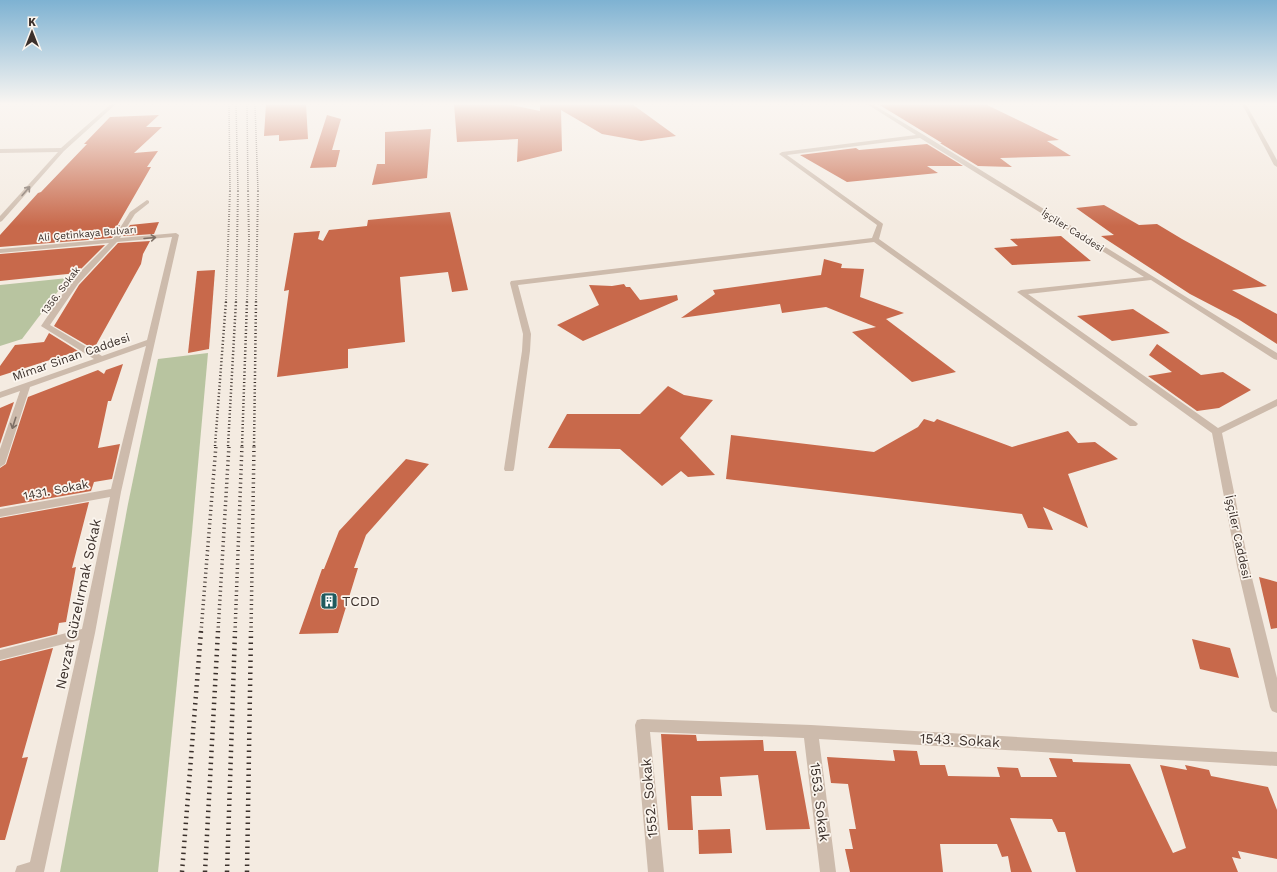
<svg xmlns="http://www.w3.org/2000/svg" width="1277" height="872" font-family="'Work Sans',sans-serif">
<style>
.green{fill:#b8c4a0}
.building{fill:#c8694b}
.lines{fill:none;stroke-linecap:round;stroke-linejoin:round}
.minor{fill:#cdbbac;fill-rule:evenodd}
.rail-far4{stroke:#3b302b;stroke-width:1.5;stroke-dasharray:0.5 1.5;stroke-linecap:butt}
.rail-far3{stroke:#3b302b;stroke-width:2;stroke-dasharray:0.5 2;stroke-linecap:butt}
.rail-far2{stroke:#3b302b;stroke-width:2.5;stroke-dasharray:1 2.5;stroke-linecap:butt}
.rail-far1{stroke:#3b302b;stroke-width:3.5;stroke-dasharray:1 3.5;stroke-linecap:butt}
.rail{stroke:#3b302b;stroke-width:4.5;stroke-dasharray:1.5 4.5;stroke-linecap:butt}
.oneway{stroke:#7d6f65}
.labels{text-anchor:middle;stroke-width:3.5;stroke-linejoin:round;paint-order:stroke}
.far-street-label{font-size:10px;fill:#3b302b;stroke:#fbf5ee}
.street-label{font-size:12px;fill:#3b302b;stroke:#fbf5ee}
.near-poi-label{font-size:14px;fill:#3b302b;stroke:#fbf5ee;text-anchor:start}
.near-street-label{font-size:14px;fill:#3b302b;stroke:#fbf5ee}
</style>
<rect width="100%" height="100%" fill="#f4ebe1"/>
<!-- green -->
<g class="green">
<path d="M 68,278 L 22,339 L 0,346 L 0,285 Z"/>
<path d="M 208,353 L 192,532 L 158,872 L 60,872 L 128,504 L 158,359 Z"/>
</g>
<!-- building -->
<g class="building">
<path d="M 266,104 L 306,104 L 308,139 L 279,141 L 279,135 L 264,136 Z"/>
<path d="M 454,104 L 507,104 L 540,111 L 540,104 L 632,104 L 676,136 L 641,141 L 602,134 L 561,110 L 562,151 L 517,162 L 518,139 L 457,142 Z"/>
<path d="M 878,104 L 985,104 L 1059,140 L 1047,141 L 1071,156 L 1000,158 L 1012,167 L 978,166 L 940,143 L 942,143 Z"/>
<path d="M 159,115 L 146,127 L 162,127 L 134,153 L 158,151 L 147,167 L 151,167 L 117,226 L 120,225 L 112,238 L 0,247 L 0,235 L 38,193 L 41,192 L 87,144 L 84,144 L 110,117 Z"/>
<path d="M 327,115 L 341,119 L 332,150 L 340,150 L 336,167 L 310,168 Z"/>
<path d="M 431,129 L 427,178 L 372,185 L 377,164 L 385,164 L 385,132 Z"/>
<path d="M 927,144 L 963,166 L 927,166 L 938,173 L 847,182 L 800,155 L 856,148 L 859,150 Z"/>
<path d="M 1104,205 L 1139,225 L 1157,224 L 1182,239 L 1267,286 L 1232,290 L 1277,314 L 1277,344 L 1238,319 L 1190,294 L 1101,236 L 1114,235 L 1076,208 Z"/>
<path d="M 450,212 L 468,290 L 452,292 L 448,272 L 400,277 L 405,342 L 348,349 L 348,368 L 277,377 L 289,290 L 284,291 L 294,233 L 320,231 L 318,239 L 323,241 L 329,230 L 367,226 L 368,220 Z"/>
<path d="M 159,222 L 154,234 L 123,236 L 130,225 Z"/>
<path d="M 1061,236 L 1091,261 L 1012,265 L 994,248 L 1018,246 L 1010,239 Z"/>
<path d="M 150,241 L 143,254 L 141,264 L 96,345 L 90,347 L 54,326 L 79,285 L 118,243 Z"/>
<path d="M 105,245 L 77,273 L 0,281 L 0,254 Z"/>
<path d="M 824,259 L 842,264 L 841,268 L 864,269 L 860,297 L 904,313 L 886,319 L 956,372 L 912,382 L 852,332 L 876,327 L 826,307 L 782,313 L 780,304 L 681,318 L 715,294 L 713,290 L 821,275 Z"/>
<path d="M 215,270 L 209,349 L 188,353 L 197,271 Z"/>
<path d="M 624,284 L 626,287 L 630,287 L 640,300 L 677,295 L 678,300 L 583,341 L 557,325 L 599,305 L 589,285 L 612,286 Z"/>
<path d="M 1133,309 L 1170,333 L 1112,341 L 1077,316 Z"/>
<path d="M 49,333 L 78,351 L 0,376 L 0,366 L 15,345 L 44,342 Z"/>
<path d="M 1157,344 L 1201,375 L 1223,372 L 1251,390 L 1219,408 L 1197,411 L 1148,376 L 1172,372 L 1149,355 Z"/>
<path d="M 123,364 L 111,401 L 108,401 L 98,448 L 120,444 L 112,479 L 94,482 L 91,491 L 0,507 L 0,468 L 6,464 L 28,397 L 98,370 L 104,374 L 106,370 Z"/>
<path d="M 668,386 L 684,395 L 713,400 L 680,438 L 715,475 L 688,477 L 681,471 L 662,486 L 620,449 L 548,448 L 567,414 L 640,414 Z"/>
<path d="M 14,402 L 0,444 L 0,408 Z"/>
<path d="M 924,419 L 934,422 L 937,419 L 1012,447 L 1068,431 L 1078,443 L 1095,442 L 1118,459 L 1068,474 L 1088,528 L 1043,507 L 1053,530 L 1028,528 L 1022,514 L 726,479 L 731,435 L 874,452 L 918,427 Z"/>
<path d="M 406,459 L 429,464 L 366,535 L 354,568 L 358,568 L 338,633 L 299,634 L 322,569 L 324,569 L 339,531 Z"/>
<path d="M 89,502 L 72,568 L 76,567 L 66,622 L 59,623 L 57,634 L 0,648 L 0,518 Z"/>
<path d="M 1259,577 L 1277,582 L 1277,628 L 1271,629 Z"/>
<path d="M 1192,639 L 1230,648 L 1239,678 L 1200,669 Z"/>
<path d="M 53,648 L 22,758 L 28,757 L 5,840 L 0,840 L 0,661 Z"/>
<path d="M 661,734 L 696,735 L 697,741 L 763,740 L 764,751 L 796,751 L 810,829 L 766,830 L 758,775 L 720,777 L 722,796 L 691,796 L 693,830 L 668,830 Z"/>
<path d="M 893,750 L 917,751 L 920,765 L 945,765 L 948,776 L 1000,777 L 997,767 L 1018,768 L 1021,777 L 1057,777 L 1049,758 L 1072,759 L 1073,762 L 1130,764 L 1173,853 L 1186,848 L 1160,765 L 1187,770 L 1185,765 L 1209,770 L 1211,776 L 1268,787 L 1277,810 L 1277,859 L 1238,851 L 1241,859 L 1232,857 L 1238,872 L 1076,872 L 1065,832 L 1058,832 L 1052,819 L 1010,818 L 1032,872 L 1011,872 L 1008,856 L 1002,857 L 997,844 L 940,844 L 943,872 L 850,872 L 845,849 L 853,849 L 849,829 L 856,829 L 848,784 L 831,783 L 827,757 L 895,761 Z"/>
<path d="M 730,829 L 732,853 L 699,854 L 698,830 Z"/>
</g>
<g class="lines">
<!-- minor -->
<g class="minor">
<path d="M 111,104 L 116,104 L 64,151 L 2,221 L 0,222 L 0,216 L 58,152 L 0,153 L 0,149 L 61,148 Z"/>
<path d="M 867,104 L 872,104 L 924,135 L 1277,353 L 1277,360 L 1274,359 L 1151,280 L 1028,294 L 1218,428 L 1277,399 L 1277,406 L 1222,433 L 1249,566 L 1277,678 L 1277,713 L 1272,711 L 1270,707 L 1237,566 L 1212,433 L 1017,292 L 1021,290 L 1144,277 L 920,138 L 787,155 L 882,223 L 883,224 L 879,239 L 1136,422 L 1138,424 L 1136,426 L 1130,426 L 874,242 L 518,285 L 531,334 L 530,351 L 514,469 L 513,471 L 505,471 L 504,469 L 522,351 L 523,334 L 510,283 L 511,281 L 872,238 L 877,225 L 779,154 L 782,152 L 916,135 Z"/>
<path d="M 1242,104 L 1246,104 L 1277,160 L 1277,167 L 1274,165 Z"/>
<path d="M 147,200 L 149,201 L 149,203 L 135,214 L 120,238 L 176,233 L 179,235 L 121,492 L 95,633 L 44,872 L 15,872 L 17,866 L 30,862 L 80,640 L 0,660 L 0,650 L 82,629 L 110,497 L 0,517 L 0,509 L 111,489 L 146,346 L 30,387 L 5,464 L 0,467 L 0,449 L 20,391 L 0,398 L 0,392 L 94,359 L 41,326 L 72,280 L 109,243 L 0,253 L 0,249 L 113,239 L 130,212 ZM 172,237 L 147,340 L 102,356 L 50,325 L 78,284 L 117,242 Z"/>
<path d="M 642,719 L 811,725 L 1277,752 L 1277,766 L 819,739 L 836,872 L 820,872 L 804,738 L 650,732 L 664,872 L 648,872 L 635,725 L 637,720 Z"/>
</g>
<!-- rail-far4 -->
<g class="rail-far4">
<path d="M 229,104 L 230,191"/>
<path d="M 236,104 L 238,191"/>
<path d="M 247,104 L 248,191"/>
<path d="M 255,104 L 258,191"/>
</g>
<!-- rail-far3 -->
<g class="rail-far3">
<path d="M 226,302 L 230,190"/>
<path d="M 236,302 L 238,190"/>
<path d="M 247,302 L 249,239 L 248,190"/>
<path d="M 256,302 L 258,190"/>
</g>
<!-- rail-far2 -->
<g class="rail-far2">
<path d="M 215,446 L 226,301"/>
<path d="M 228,446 L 236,301"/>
<path d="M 242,446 L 247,301"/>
<path d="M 254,446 L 256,301"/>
</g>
<!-- rail-far1 -->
<g class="rail-far1">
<path d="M 201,632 L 216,445"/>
<path d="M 218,632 L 229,445"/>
<path d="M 235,632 L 242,445"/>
<path d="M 251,632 L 254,445"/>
</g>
<!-- rail -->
<g class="rail">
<path d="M 182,872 L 201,631"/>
<path d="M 205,872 L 218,631"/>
<path d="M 227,872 L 235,631"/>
<path d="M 247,872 L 251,631"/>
</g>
</g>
<!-- one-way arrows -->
<defs><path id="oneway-shaft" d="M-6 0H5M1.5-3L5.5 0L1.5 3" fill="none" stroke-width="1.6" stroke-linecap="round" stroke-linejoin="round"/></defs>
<g class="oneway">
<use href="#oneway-shaft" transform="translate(26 191) rotate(-49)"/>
<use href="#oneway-shaft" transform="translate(150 238) rotate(-5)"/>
<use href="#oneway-shaft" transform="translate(14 423) rotate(108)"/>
</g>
<!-- sky -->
<linearGradient id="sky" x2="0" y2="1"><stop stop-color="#7eb2d2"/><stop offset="0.46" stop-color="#faf6f2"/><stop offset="1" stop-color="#faf6f2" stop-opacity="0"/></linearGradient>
<rect width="1277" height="226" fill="url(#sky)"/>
<!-- icons -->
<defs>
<g id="building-square" transform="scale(0.9)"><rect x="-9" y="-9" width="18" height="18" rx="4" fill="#1f5a5e" stroke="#fbf5ee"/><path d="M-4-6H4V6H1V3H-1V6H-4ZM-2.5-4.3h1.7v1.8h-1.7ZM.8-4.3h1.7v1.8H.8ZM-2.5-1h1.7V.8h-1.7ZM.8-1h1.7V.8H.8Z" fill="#fff"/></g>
</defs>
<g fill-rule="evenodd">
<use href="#building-square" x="329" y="601"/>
</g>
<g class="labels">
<!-- far-street labels -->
<g class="far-street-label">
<text transform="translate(1073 230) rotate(32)" y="4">İşçiler Caddesi</text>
<text transform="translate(87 233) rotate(-5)" y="4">Ali Çetinkaya Bulvarı</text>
<text transform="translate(60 290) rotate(-53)" y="4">1356. Sokak</text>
</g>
<!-- street labels -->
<g class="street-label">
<text transform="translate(71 357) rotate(-19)" y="4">Mimar Sinan Caddesi</text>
<text transform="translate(56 490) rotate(-11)" y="4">1431. Sokak</text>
<text transform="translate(1238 537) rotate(78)" y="4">İşçiler Caddesi</text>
</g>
<!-- near-poi labels -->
<g class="near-poi-label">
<text x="342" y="606">TCDD</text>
</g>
<!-- near-street labels -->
<g class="near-street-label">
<text transform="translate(78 604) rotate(-78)" y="5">Nevzat Güzelırmak Sokak</text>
<text transform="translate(960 740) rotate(3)" y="5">1543. Sokak</text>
<text transform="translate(649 798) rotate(-95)" y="5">1552. Sokak</text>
<text transform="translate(820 802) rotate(83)" y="5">1553. Sokak</text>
</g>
</g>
<!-- north arrow -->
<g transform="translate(32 32)" stroke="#fbf5ee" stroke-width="3" paint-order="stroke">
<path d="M0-3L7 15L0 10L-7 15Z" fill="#3b302b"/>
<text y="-6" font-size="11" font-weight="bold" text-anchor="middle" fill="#3b302b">K</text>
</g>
</svg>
